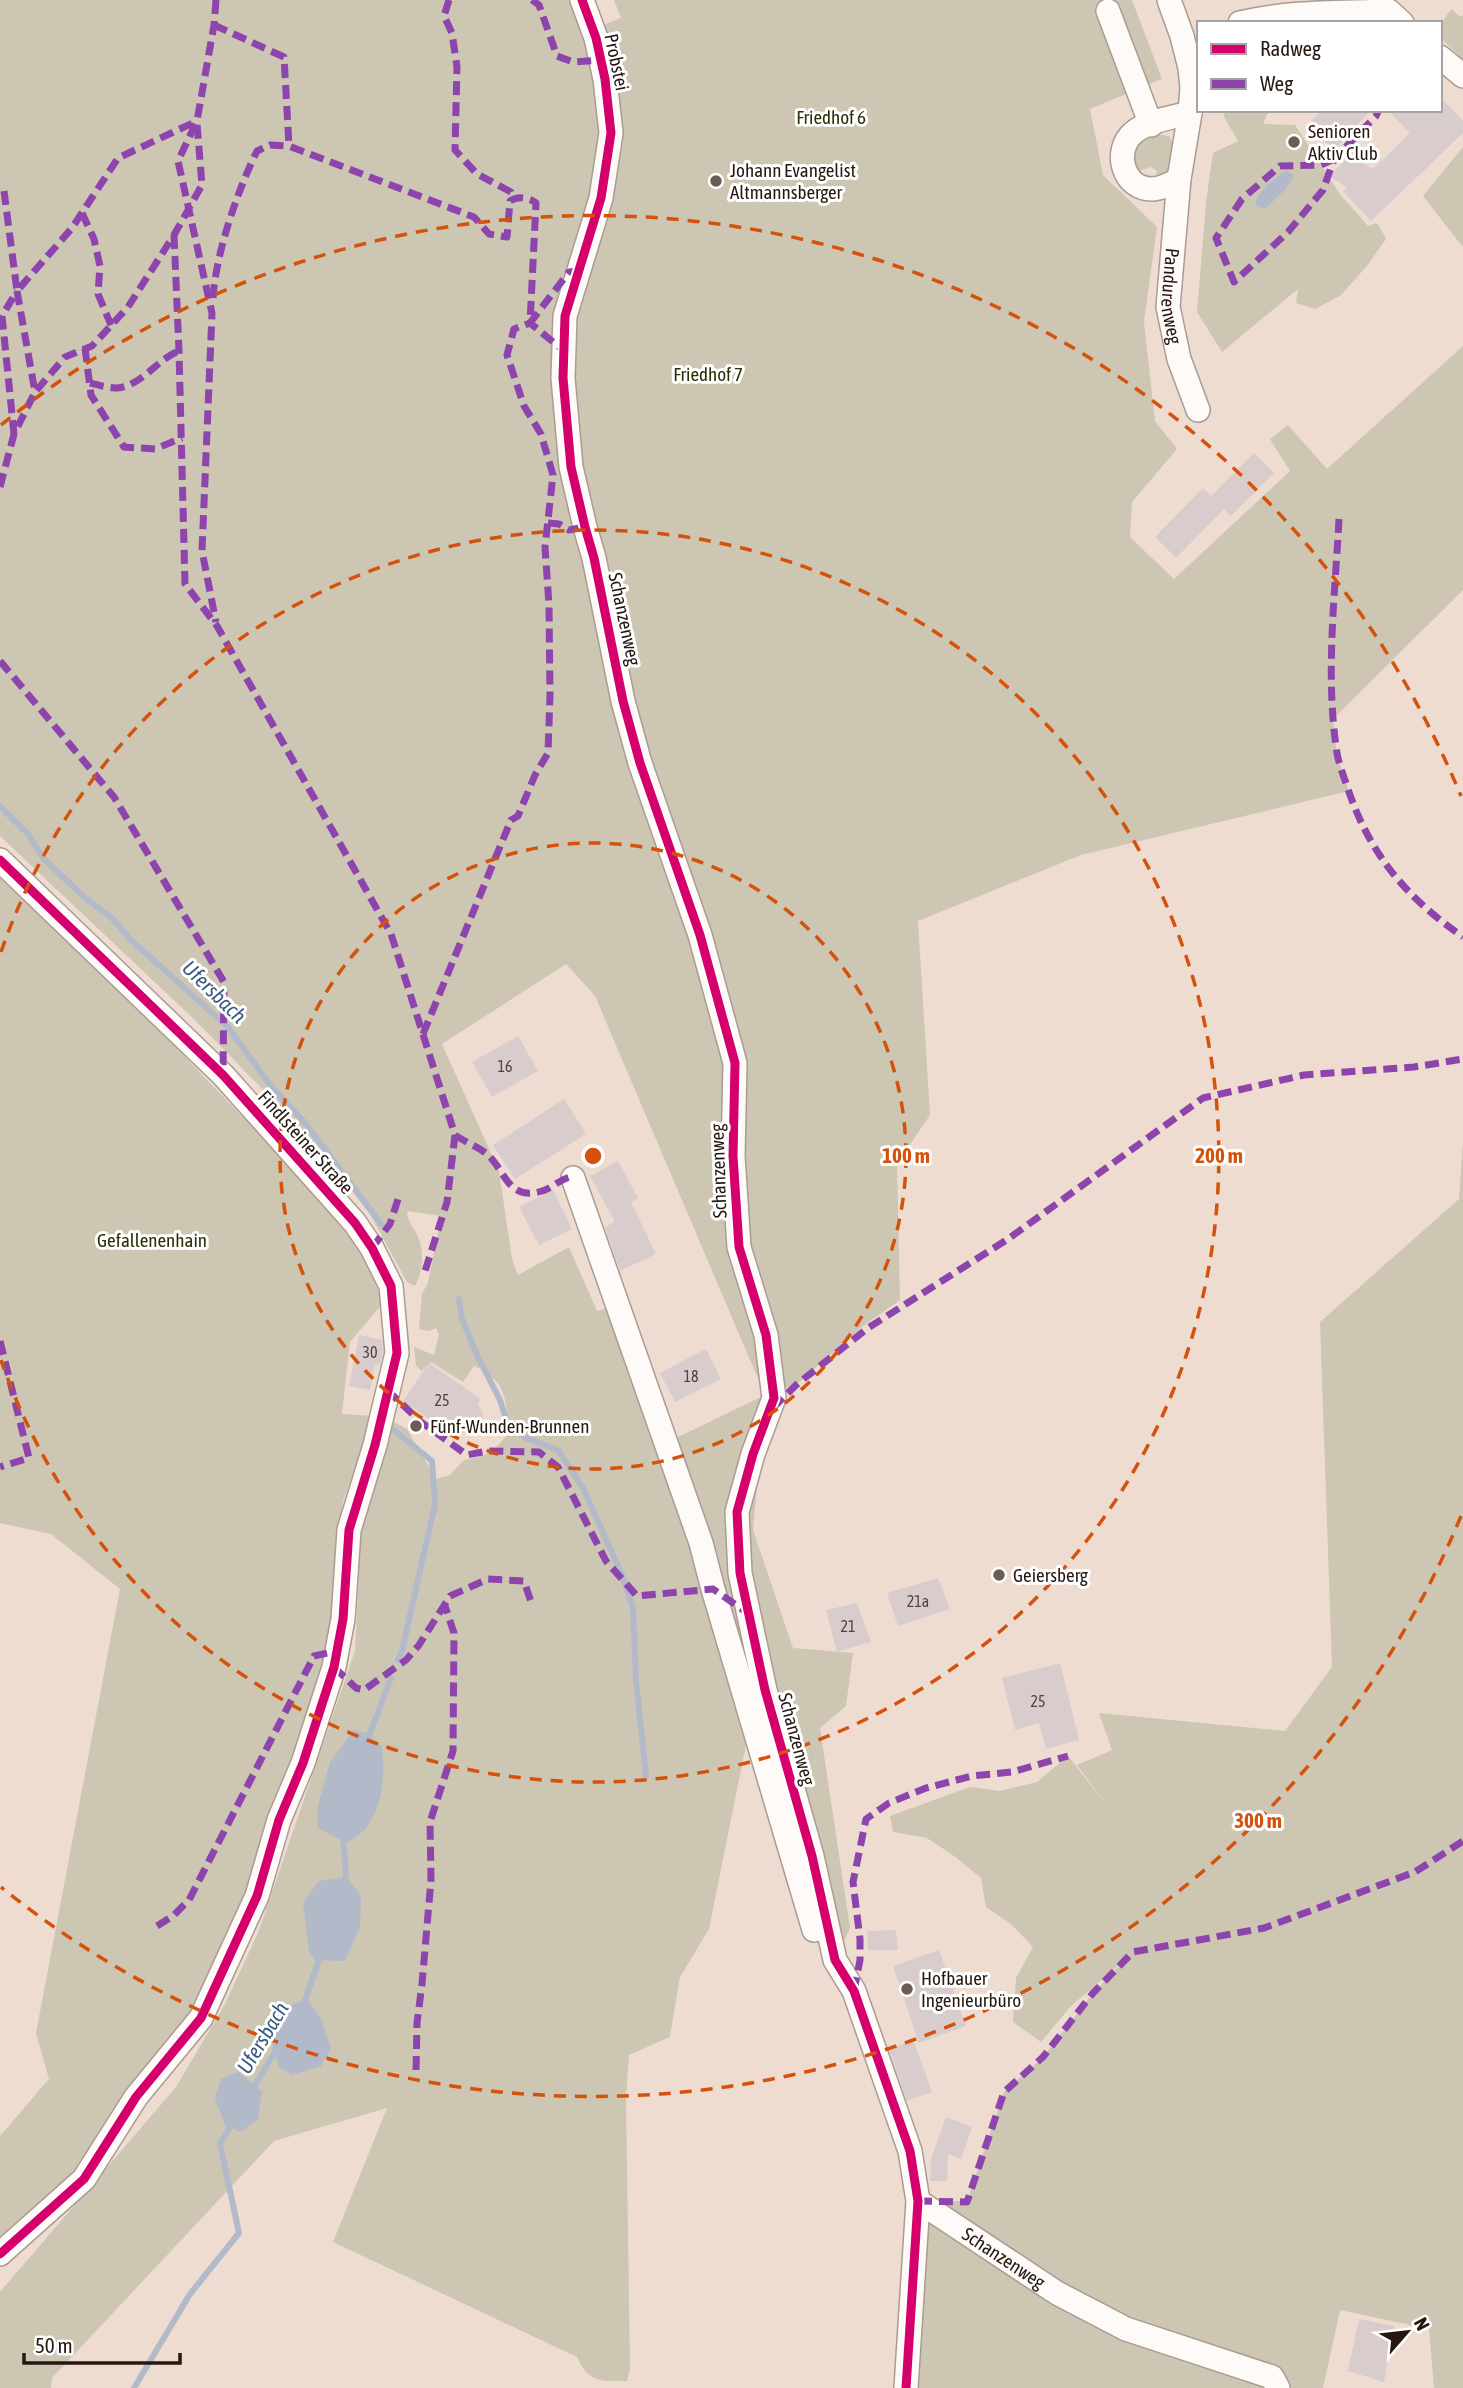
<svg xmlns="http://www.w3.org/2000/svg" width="1463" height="2388" font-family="'Asap Condensed',sans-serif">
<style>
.green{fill:#cdc6b2}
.water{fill:#b2baca}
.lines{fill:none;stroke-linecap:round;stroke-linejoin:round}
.stream{stroke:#b2baca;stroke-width:6}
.building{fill:#d8cccd}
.minor-casing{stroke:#aa9b93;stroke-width:26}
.minor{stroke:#fdfaf8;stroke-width:23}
.quiet{stroke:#8e44ad;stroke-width:7;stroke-dasharray:14 7;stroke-linecap:butt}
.cycleway-casing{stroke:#fff;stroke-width:13}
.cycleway{stroke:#d6006c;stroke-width:9}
.ring{fill:none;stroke:#d4520c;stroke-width:3.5;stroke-dasharray:12 9}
.poi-dot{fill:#6c5d54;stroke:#fff;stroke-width:2.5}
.labels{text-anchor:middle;stroke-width:6;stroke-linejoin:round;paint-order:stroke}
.number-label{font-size:16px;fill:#524540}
.street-label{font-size:19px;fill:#251811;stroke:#fff}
.park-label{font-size:19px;fill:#2d2e05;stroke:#fff}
.poi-label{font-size:19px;fill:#251811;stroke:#fff;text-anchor:start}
.water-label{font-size:21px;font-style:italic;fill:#3a5980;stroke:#fff}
.centre{fill:#d4520c;stroke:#fff;stroke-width:3.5}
.ring-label{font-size:21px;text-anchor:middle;font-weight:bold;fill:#d4520c;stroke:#fff;stroke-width:6;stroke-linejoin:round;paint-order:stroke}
</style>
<rect width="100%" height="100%" fill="#efdcd1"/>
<!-- green -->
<g class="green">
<path d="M 0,0 L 590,0 L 601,26 L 621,18 L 614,0 L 1132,0 L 1162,79 L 1090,109 L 1103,175 L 1157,227 L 1144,322 L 1155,421 L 1177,449 L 1132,502 L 1130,537 L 1174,579 L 1290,471 L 1270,439 L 1288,425 L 1327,469 L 1463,346 L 1463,590 L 1333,719 L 1337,756 L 1349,791 L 1081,855 L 918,921 L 930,1115 L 897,1164 L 900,1300 L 863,1326 L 796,1385 L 765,1396 L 753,1530 L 793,1648 L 853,1653 L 846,1706 L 820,1728 L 850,1928 L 835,1960 L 820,1949 L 710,1541 L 674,1439 L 765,1395 L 595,996 L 566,964 L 442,1044 L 499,1171 L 512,1259 L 518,1275 L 569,1247 L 597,1311 L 610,1307 L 624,1339 L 757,1754 L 746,1745 L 709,1929 L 680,1977 L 670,2037 L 629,2055 L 626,2097 L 630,2369 L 627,2381 C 601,2381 588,2383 577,2357 L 333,2242 L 387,2108 L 274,2141 L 52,2378 L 51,2388 L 0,2388 L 0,2292 L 176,2087 L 225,2004 L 258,1933 L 355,1651 L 359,1576 L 359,1531 L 390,1420 L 407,1429 L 436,1479 L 450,1475 L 464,1460 L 480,1457 L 494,1450 L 509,1433 C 506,1399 507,1381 474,1366 L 463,1382 L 431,1362 L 421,1371 L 416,1365 L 414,1347 L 434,1355 L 439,1334 L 436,1328 L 428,1331 L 419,1329 L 422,1294 L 428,1283 L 441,1216 L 407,1211 C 407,1224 417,1230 420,1242 C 424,1259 422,1272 415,1286 L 407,1282 L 370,1214 L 316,1144 L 197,1022 L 0,836 Z"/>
<path d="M 1451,9 L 1461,17 L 1463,15 L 1463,60 L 1440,37 L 1440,26 Z"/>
<path d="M 1225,110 L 1269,110 L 1263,124 L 1295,125 L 1340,194 L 1368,226 L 1377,223 L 1386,239 L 1366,267 L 1341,295 L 1315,309 L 1296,303 L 1298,289 L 1222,352 L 1197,312 L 1206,202 L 1213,153 L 1238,141 L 1224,117 Z"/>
<path d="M 1156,134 L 1169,136 L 1174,146 L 1170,171 L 1159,178 L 1156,177 L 1157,171 L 1151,167 L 1136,172 L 1129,161 L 1135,142 Z"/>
<path d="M 1463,147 L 1463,246 L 1462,246 L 1423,196 Z"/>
<path d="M 0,877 L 119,988 L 236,1110 L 292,1164 L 351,1233 L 367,1262 L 383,1303 L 350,1342 L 342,1414 L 375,1416 L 343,1501 L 336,1555 L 330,1653 L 260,1862 L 209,1987 L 89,2157 L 53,2196 L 0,2244 L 0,2136 L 49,2079 L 36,2033 L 120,1589 L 51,1534 L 0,1523 Z"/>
<path d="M 1463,1141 L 1463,2388 L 1434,2388 L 1429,2329 L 1340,2310 L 1323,2388 L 906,2388 L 918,2201 L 967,2201 L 1004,2092 L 1043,2057 L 1093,1993 L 1125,1960 L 1071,2006 L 1041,2042 L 1013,2022 L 1016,1978 L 1033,1947 L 1011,1924 L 986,1907 L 981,1878 L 954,1856 L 927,1838 L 893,1832 L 890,1816 L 970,1787 L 1000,1791 L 1037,1782 L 1068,1756 L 1109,1808 L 1077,1765 L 1112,1750 L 1099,1713 L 1285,1731 L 1332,1667 L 1320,1322 L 1459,1199 Z"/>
</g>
<!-- water -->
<g class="water">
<path d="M 1287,171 L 1294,176 L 1286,189 L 1266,208 L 1258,207 L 1255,203 C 1259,191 1276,175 1287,171 Z"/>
<path d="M 354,1730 L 368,1734 L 382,1746 C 385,1774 384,1807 364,1830 C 360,1835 352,1839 347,1843 L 318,1828 L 317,1809 L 330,1762 Z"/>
<path d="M 346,1877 L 361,1895 L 360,1927 L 345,1961 L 315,1960 L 309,1951 L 303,1903 L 319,1881 Z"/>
<path d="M 307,1998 L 321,2019 L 331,2048 L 321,2066 L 292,2075 L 279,2067 L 272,2044 L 278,2012 Z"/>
<path d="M 238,2072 L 262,2091 L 258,2119 L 240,2132 L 225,2125 L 215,2098 L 221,2079 Z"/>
</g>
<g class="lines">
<!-- stream -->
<g class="stream">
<path d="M 0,806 L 28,834 L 44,859 L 84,897 L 113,919 L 131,940 L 228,1027 L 270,1085 L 305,1123 L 381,1224"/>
<path d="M 459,1299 L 462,1319 L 477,1355 L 500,1400 L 507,1422 L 526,1438 L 558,1450 L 583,1488 L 622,1575 L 633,1608 L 636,1680 L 646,1776"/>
<path d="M 395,1431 L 432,1461 L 435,1504 L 402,1651 L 398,1660"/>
<path d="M 367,1741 L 391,1678"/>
<path d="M 343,1835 L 346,1877 L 344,1883"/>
<path d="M 304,2003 L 321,1954"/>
<path d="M 252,2090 L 279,2045"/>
<path d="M 134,2388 L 190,2294 L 239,2233 L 220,2144 L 234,2120"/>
</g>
</g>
<!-- building -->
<g class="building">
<path d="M 1440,97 L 1463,121 L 1463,133 L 1371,221 L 1343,191 L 1347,187 L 1329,176 L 1350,156 L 1373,169 L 1410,133 L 1388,110 L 1440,110 Z"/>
<path d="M 1322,110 L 1371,110 L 1334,150 L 1307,126 Z"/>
<path d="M 1254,453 L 1274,473 L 1231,516 L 1224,509 L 1176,558 L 1155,537 L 1203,488 L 1211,496 Z"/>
<path d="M 518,1036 L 538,1071 L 492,1097 L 472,1062 Z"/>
<path d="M 564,1099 L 586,1134 L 515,1179 L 493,1145 Z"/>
<path d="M 618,1161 L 638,1198 L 631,1202 L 656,1254 L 620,1271 L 605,1227 L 615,1222 L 590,1176 Z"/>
<path d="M 553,1190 L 572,1229 L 539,1245 L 519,1207 Z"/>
<path d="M 359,1335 L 382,1340 L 383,1352 L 380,1365 L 375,1364 L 370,1390 L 349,1386 Z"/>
<path d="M 706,1349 L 721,1379 L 675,1402 L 660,1373 Z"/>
<path d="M 429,1363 L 481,1399 L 478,1404 L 483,1415 L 482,1421 L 475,1431 L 458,1434 L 455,1437 L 403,1401 Z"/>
<path d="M 938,1578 L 950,1609 L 898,1626 L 887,1593 Z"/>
<path d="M 857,1603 L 871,1642 L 837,1652 L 826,1610 Z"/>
<path d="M 1060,1663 L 1079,1740 L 1046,1749 L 1039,1723 L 1015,1730 L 1002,1678 Z"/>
<path d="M 896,1930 L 898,1950 L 868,1950 L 867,1931 Z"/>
<path d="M 939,1950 L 966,2026 L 919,2043 L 893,1966 Z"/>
<path d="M 913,2040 L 932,2092 L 907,2101 L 889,2049 Z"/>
<path d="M 946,2117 L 972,2127 L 961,2159 L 948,2154 L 947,2181 L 930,2181 L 931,2159 Z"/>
<path d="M 1359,2319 L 1394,2326 L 1384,2382 L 1348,2371 Z"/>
</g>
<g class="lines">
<!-- minor casing -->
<g class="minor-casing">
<g id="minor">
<path d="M 582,0 L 596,38 L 605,79 L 611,133 L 601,198 L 565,316 L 563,378 L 571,467 L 585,527 L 594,558 L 623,701 L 640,763 L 700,935 L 735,1063 L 733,1156 L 739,1247 L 766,1335 L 774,1398 L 753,1454 L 737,1512 L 740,1573 L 765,1690 L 812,1856 L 835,1960 L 854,1991 L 910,2151 L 918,2201 L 906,2388"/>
<path id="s1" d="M 1169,0 L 1182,36 L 1190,68 L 1192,88 L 1190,113 L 1179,179 L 1168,307 L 1179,359 L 1198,410"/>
<path d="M 1108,11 L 1151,125"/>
<path d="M 1240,23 C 1289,11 1339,13 1389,11 L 1402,23"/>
<path d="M 1440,57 L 1463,76"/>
<path d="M 1179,179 C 1171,184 1163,188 1153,189 C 1124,190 1112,152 1133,133 C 1147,121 1173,117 1190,113"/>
<path d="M 0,860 L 223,1075 L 355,1223 L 372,1248 L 391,1286 L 397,1353 L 375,1445 L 349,1530 L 343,1619 L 334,1667 L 303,1763 L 279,1820 L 257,1896 L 201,2018 L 136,2097 L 84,2179 L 0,2254"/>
<path d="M 573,1178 L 701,1543 L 713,1589 L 814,1930"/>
<path id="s2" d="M 918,2201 L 1057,2293 L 1126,2329 L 1272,2377 L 1278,2388"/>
</g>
</g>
<!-- minor -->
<use href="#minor" class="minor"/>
<!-- quiet -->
<g class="quiet">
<path d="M 216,0 L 214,25 L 197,121 L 178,161 L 212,313 L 202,551 L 216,622"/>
<path d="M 449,0 L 444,16 L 452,33 L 457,67 L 455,150 L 477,174 L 511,192 L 513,199"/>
<path d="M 532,0 L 539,5 L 557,56 L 573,62 L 601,60"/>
<path d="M 214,25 L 284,57 L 289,146 L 474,217 L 489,234 L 507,237 L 510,201 C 517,196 529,197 536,203 L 530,323 L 569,272 L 579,271"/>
<path d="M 1334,159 L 1321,165 L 1280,166 L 1242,199 L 1216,238 L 1234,282 L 1288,232 L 1323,190 L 1334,159 L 1376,116 L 1379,110"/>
<path d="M 4,191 L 17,291 L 72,228 L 118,158 L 197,121"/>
<path d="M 82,213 L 94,239 L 100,266 L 98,294 L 111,325"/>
<path d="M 174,235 L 179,351 L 185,584 L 217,626 L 391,934 L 455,1135 L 447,1202 L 425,1271"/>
<path d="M 17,291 L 35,392 L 65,357 L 92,346 L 128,307 L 174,235 L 202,185 L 197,124"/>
<path d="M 213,298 C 216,253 237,192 257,151 L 270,145 L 289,146"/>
<path d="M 85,348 L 91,395 L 124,447 L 155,449 L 182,438"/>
<path d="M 90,383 C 98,385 109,388 117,388 C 142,386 157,359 179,351"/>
<path d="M 14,434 L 2,316 L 17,291"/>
<path d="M 0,487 L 14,434 L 35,392"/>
<path d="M 1339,519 C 1335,596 1325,676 1337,753 C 1339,765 1344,777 1348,789 C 1370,855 1407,898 1463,937"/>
<path d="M 548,523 L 559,524 L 569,530 L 585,527"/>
<path d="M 0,661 L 114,797 L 224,982 L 223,1075"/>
<path d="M 423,1034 L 511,820 L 518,816 L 535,775 L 548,753 L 550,695 L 549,605 L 545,547 L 553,475 L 541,434 L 524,406 L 507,355 L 514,329 L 530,323 L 564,351"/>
<path d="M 455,1135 C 465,1142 479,1147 488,1155 C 505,1170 508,1202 542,1191 C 550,1189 559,1180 570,1177 L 573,1178"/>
<path d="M 372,1248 L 390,1224 L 399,1196"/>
<path d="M 0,1341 L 29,1458 L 0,1467"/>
<path d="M 387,1390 L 421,1422 L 467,1455 L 488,1451 L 539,1452 L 558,1467 L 606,1561 L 637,1596 L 713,1589 L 749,1614"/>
<path d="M 773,1408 L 796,1385 L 868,1328 L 1008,1239 L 1203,1098 L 1304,1075 L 1414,1067 L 1463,1059"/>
<path d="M 334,1667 L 356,1688 L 364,1690 L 406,1660 L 419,1645 L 450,1596 L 488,1579 L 524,1581 L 531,1602"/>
<path d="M 157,1926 L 173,1916 L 189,1900 L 314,1656 L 337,1651"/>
<path d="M 854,1991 L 860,1960 L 860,1939 L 853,1882 L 866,1819 L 889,1803 L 926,1788 L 972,1776 L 1012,1772 L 1068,1756"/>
<path d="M 416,2070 L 417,2023 L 422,1984 L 431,1880 L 430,1822 L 453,1751 L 454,1633 L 445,1606"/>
<path d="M 918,2201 L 967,2202 L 1004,2092 L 1043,2057 L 1093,1993 L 1133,1952 L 1264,1928 L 1415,1872 L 1463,1841"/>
</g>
<!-- cycleway casing -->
<g class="cycleway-casing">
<g id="cycleway">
<path d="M 582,0 L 596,38 L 605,79 L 611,133 L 601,198 L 565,316 L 563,378 L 571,467 L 585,527 L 594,558 L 623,701 L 640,763 L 700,935 L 735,1063 L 733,1156 L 739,1247 L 766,1335 L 774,1398 L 753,1454 L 737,1512 L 740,1573 L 765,1690 L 812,1856 L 835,1960 L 854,1991 L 910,2151 L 918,2201 L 906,2388"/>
<path d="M 0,860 L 223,1075 L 355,1223 L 372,1248 L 391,1286 L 397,1353 L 375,1445 L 349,1530 L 343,1619 L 334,1667 L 303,1763 L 279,1820 L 257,1896 L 201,2018 L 136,2097 L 84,2179 L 0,2254"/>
</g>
</g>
<!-- cycleway -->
<use href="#cycleway" class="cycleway"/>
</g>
<!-- distance rings -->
<g class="ring">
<circle cx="593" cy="1156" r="313"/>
<path d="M1 952A626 626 0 1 1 1 1360"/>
<path d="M1461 1516A940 940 0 0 1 1 1887M1 425A940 940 0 0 1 1461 796"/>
</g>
<!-- markers -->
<g class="poi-dot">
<circle cx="1294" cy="142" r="7"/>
<circle cx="716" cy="181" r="7"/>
<circle cx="416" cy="1426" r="7"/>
<circle cx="999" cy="1575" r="7"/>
<circle cx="907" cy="1989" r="7"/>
</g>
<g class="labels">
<!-- number labels -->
<g class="number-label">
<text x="505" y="1072">16</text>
<text x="370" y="1358">30</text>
<text x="691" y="1382">18</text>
<text x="442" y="1406">25</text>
<text x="918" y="1607">21a</text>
<text x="848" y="1632">21</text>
<text x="1038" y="1707">25</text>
</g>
<!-- street labels -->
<g class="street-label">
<text transform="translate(617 62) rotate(78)" y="7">Probstei</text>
<text dy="7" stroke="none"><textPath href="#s1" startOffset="301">Pandurenweg</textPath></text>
<text transform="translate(625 619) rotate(78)" y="7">Schanzenweg</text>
<text transform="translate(306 1142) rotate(48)" y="7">Findlsteiner Straße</text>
<text transform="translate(718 1171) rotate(-92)" y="7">Schanzenweg</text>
<text transform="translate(797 1739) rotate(75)" y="7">Schanzenweg</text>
<text dy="7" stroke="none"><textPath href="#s2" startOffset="103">Schanzenweg</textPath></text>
</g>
<!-- park labels -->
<g class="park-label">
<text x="831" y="124">Friedhof 6</text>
<text x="708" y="381">Friedhof 7</text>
<text x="152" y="1247">Gefallenenhain</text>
</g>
<!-- poi labels -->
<g class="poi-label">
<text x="1308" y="138">Senioren<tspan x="1308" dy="22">Aktiv Club</tspan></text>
<text x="730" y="177">Johann Evangelist<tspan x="730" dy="22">Altmannsberger</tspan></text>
<text x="430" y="1433">Fünf-Wunden-Brunnen</text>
<text x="1013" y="1582">Geiersberg</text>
<text x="921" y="1985">Hofbauer<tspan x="921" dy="22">Ingenieurbüro</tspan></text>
</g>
<!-- water labels -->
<g class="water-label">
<text transform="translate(214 992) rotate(44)" y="7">Ufersbach</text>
<text transform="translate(263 2038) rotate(-59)" y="7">Ufersbach</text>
</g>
</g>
<circle cx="593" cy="1156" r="10" class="centre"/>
<g class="ring-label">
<text x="906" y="1163">100 m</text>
<text x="1219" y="1163">200 m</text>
<text x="1258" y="1828">300 m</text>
</g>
<!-- legend -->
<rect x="1197" y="21" width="245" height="91" fill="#ffffff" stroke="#a8a3a0" stroke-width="2"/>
<rect x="1211" y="44" width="35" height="10" fill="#d6006c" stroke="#a8a3a0" stroke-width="2"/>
<text x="1260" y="56" font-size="21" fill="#251811">Radweg</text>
<rect x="1211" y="79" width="35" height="10" fill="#8e44ad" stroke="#a8a3a0" stroke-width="2"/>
<text x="1260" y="91" font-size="21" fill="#251811">Weg</text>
<!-- north arrow -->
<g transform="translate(1407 2332) rotate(62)" stroke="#ffffff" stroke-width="5" paint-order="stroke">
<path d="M0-5L12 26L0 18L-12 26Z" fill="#251811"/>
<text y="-10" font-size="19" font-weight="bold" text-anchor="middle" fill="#251811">N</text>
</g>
<!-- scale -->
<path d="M24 2353v10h156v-10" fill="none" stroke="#251811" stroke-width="3.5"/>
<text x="35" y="2353" font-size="21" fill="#251811" stroke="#ffffff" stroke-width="5" paint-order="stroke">50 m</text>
</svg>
